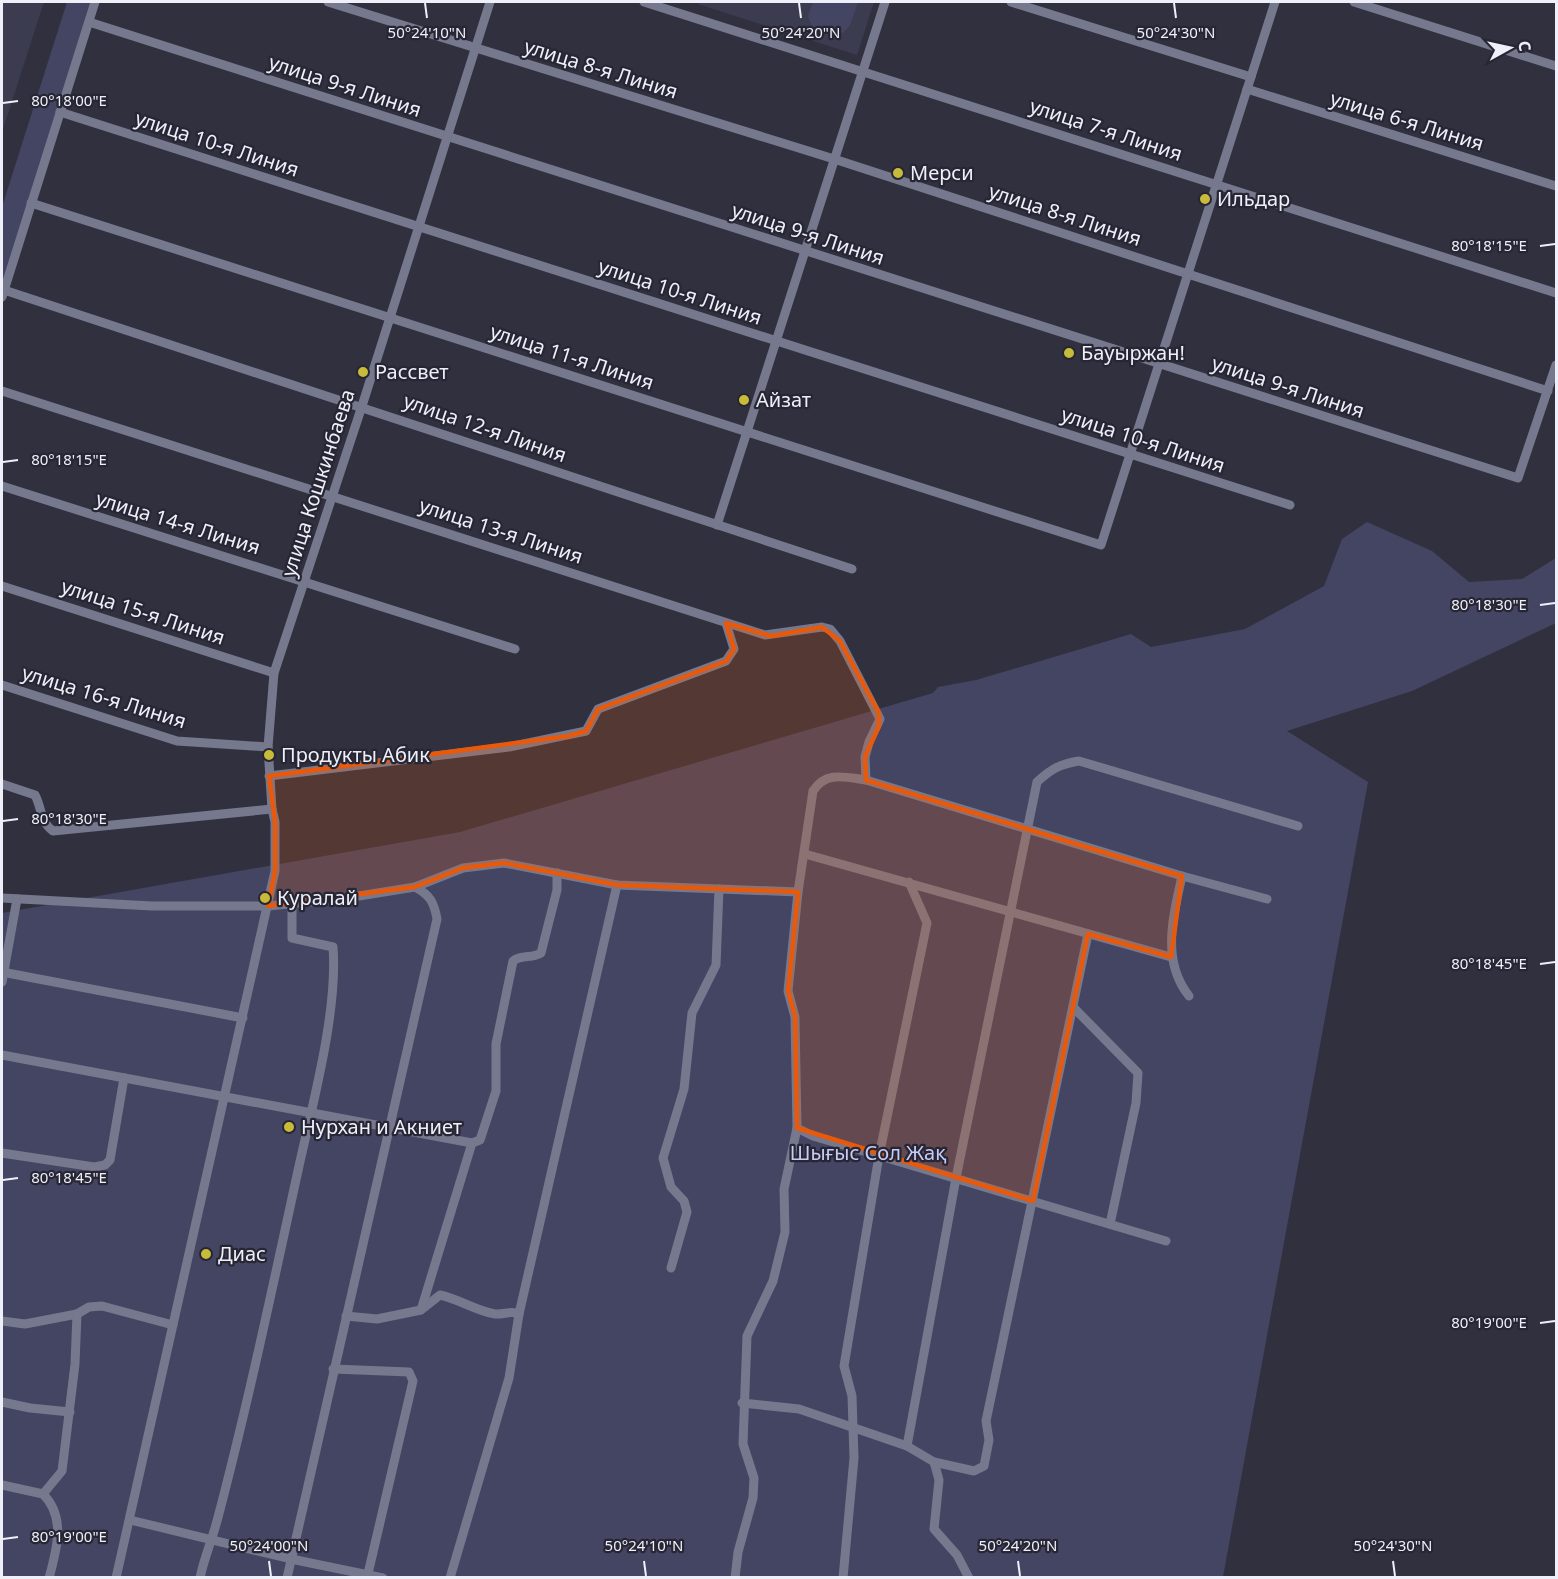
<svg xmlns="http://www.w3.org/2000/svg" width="1558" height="1579" font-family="'Noto Sans',sans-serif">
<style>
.built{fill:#3b3c4f}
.green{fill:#444562}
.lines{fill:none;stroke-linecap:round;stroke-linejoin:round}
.minor{stroke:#76788d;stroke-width:9}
.marked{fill:#e8590c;fill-opacity:0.2;stroke:#e8590c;stroke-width:4.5;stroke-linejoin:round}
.ticks{fill:none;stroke:#eeeff8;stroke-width:2}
.poi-dot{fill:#c9bb3a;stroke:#262634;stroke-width:2}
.labels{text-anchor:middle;stroke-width:4.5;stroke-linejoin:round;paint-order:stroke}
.street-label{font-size:20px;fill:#eeeff8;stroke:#262634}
.poi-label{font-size:20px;fill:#eeeff8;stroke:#262634;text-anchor:start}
.park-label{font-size:20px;fill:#c9cbf7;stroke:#262634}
.ticks-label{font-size:15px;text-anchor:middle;fill:#eeeff8;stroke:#262634;stroke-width:4.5;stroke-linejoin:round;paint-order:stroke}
</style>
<rect width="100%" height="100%" fill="#30303f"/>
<!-- built -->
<g class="built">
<path d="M 2,2 L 44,2 L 2,132 Z"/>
<path d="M 699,2 L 874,2 L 857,55 L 698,4 Z"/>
</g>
<!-- green -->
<g class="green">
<path d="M 67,2 L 91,2 L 2,287 L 2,207 Z"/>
<path d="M 813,2 L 858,2 L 850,25 L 843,33 L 821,32 L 812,26 L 808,16 Z"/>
<path d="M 1367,522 L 1432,551 L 1469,582 L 1522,579 L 1556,558 L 1556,623 L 1412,691 L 1287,731 L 1368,782 L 1223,1577 L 2,1578 L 2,913 L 460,832 L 933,693 L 938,687 L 976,680 L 1131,634 L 1151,647 L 1245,629 L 1324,586 L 1342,539 Z"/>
</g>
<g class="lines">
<!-- minor -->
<g class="minor">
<path d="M 328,2 L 834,159 L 1548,391"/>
<path d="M 644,2 L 1556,293"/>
<path d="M 1011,2 L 1251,77"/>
<path d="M 1354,2 L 1556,66"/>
<path d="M 89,22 L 1518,478 L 1556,365"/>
<path d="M 1247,89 L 1556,186"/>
<path d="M 60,112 L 1290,505"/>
<path d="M 31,203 L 1101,545 L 1275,2"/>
<path d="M 4,290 L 852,569"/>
<path d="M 2,297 L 95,2"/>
<path d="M 2,391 L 765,635 L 822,627 L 830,629 L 840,641 L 880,719 L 869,742 L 865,757 L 866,780"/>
<path d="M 2,486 L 515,649"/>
<path d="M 717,525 L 885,2"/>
<path d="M 2,586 L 274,673"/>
<path d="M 2,685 L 177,741 L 268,747"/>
<path d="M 269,776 L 509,747 L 586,731 L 598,709 L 726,661 L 734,649 L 726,623"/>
<path d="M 2,784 L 35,795 C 42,808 40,822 53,831 L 272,809"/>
<path d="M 805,854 L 1171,957"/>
<path d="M 1182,876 C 1173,917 1161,961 1189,996"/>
<path d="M 2,898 L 152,906 L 268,906 L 340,899 L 415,887 L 463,868 L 504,863 L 617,885 L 798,892"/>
<path d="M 2,972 L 243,1018"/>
<path d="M 2,982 L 17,899"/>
<path d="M 1073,1007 L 1138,1073 L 1136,1103 L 1110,1224"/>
<path d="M 2,1055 L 472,1143"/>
<path d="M 797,1128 L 813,1136 L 1166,1241"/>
<path d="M 2,1153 L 94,1167 L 105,1165 L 110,1160 L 124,1078"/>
<path d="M 671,1268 L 687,1212 L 684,1201 L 671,1187 L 663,1158 L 684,1089 L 692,1013 L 716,965 L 719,889"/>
<path d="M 421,1310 L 440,1295 C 459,1299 476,1311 495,1314 C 504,1315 510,1310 519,1314"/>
<path d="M 346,1316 L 377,1319 L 421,1310 L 472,1143 L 480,1140 L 496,1091 L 496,1044 L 513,961 C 522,954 532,959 541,953 L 557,890 L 557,873"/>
<path d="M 2,1321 L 25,1324 L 77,1314 L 89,1307 L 102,1306 L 173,1325"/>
<path d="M 333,1369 L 409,1372 L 413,1381 L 367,1578"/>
<path d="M 2,1402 L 30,1408 L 70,1412"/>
<path d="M 742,1403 L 799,1409 L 907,1446 L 934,1462 L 974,1471 L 984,1466 L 989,1440 L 986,1421 L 1088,934"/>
<path d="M 907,1446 L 956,1178 L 1037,782 C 1051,769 1060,764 1079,761 L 1298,826"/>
<path d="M 934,1462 L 939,1480 L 934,1529 L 957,1555 L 969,1578"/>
<path d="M 2,1485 L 43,1494 L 62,1471 L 75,1364 L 77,1314"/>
<path d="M 43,1494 C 66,1517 57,1549 49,1578"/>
<path d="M 130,1520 L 291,1559 L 383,1578"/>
<path d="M 116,1578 L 275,871 L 275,822 L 272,809 L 268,747 L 274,673 L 362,406 L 490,2"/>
<path d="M 200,1578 C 204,1558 212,1540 217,1521 C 248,1404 273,1285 299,1166 C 313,1103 338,1010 333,947 L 292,938 L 292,904"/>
<path d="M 287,1578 L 437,919 C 434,902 430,895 415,887"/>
<path d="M 450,1578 L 509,1378 L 519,1314 L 617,885"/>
<path d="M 735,1578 L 738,1552 L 753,1498 L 754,1478 L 743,1444 L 747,1336 L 773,1281 L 785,1232 L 784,1189 L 797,1128 L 795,1017 L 788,991 L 798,892 L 813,791 C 826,771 844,777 866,780 L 1182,876 L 1267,899"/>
<path d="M 843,1578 L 854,1458 L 852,1396 L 844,1366 L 879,1156 L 927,923 L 909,882"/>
</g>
</g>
<!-- marked area -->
<path class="marked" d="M 726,623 L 771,636 L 822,627 L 840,641 L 879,713 L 879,726 L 865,757 L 866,780 L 1182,876 L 1171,957 L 1088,934 L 1033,1201 L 797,1128 L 795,1017 L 788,991 L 798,892 L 617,885 L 504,863 L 463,868 L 415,887 L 268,906 L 275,871 L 275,822 L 269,776 L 568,736 L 586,731 L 598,709 L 726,661 L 734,649 Z"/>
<!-- ticks -->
<path class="ticks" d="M 425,3 L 427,18M 799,3 L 801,18M 1174,3 L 1176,18M 3,103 L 18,101M 1540,246 L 1555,244M 3,462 L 18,460M 1540,605 L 1555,603M 3,821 L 18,819M 1540,964 L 1555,962M 3,1180 L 18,1178M 1540,1323 L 1555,1321M 3,1539 L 18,1537M 269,1561 L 271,1576M 644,1561 L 646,1576M 1018,1561 L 1020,1576M 1393,1561 L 1395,1576"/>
<!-- markers -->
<g class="poi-dot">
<circle cx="898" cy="173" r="6"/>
<circle cx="1205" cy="199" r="6"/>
<circle cx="1069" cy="353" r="6"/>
<circle cx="363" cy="372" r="6"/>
<circle cx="744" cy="400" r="6"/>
<circle cx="269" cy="755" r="6"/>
<circle cx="265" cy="898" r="6"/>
<circle cx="289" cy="1127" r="6"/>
<circle cx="206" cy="1254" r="6"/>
</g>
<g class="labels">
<!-- street labels -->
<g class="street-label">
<text transform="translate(601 69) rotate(17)" y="7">улица 8-я Линия</text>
<text transform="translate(345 86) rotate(18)" y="7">улица 9-я Линия</text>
<text transform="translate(1407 121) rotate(17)" y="7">улица 6-я Линия</text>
<text transform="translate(1106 130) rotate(18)" y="7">улица 7-я Линия</text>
<text transform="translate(217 144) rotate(18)" y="7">улица 10-я Линия</text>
<text transform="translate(1065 215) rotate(18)" y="7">улица 8-я Линия</text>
<text transform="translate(808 234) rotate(18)" y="7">улица 9-я Линия</text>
<text transform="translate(680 292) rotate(18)" y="7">улица 10-я Линия</text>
<text transform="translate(572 357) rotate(18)" y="7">улица 11-я Линия</text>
<text transform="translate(1288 387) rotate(18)" y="7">улица 9-я Линия</text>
<text transform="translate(485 428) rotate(19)" y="7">улица 12-я Линия</text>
<text transform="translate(1143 440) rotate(18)" y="7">улица 10-я Линия</text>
<text transform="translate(318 483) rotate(-72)" y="7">улица Кошкинбаева</text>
<text transform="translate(178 523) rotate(17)" y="7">улица 14-я Линия</text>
<text transform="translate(501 531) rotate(18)" y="7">улица 13-я Линия</text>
<text transform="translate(143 612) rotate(18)" y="7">улица 15-я Линия</text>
<text transform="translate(104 697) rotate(17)" y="7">улица 16-я Линия</text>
</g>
<!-- poi labels -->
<g class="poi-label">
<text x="910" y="180">Мерси</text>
<text x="1217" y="206">Ильдар</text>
<text x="1081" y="360">Бауыржан!</text>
<text x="375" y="379">Рассвет</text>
<text x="756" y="407">Айзат</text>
<text x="281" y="762">Продукты Абик</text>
<text x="277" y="905">Куралай</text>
<text x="301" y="1134">Нурхан и Акниет</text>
<text x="218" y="1261">Диас</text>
</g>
<!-- park labels -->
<g class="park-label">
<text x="868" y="1160">Шығыс Сол Жақ</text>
</g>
</g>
<g class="ticks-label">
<text x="427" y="38">50°24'10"N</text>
<text x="801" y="38">50°24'20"N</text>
<text x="1176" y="38">50°24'30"N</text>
<text x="69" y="106">80°18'00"E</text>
<text x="1489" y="251">80°18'15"E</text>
<text x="69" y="465">80°18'15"E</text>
<text x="1489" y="610">80°18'30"E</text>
<text x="69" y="824">80°18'30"E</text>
<text x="1489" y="969">80°18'45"E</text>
<text x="69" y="1183">80°18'45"E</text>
<text x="1489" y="1328">80°19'00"E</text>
<text x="69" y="1542">80°19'00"E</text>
<text x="269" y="1551">50°24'00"N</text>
<text x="644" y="1551">50°24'10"N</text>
<text x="1018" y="1551">50°24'20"N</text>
<text x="1393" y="1551">50°24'30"N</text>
</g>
<!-- border -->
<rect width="1558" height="1579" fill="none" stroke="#eeeff8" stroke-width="6"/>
<!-- north arrow -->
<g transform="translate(1510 48) rotate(82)" stroke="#262634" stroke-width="4.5" paint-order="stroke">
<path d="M0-4.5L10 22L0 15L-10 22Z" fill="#eeeff8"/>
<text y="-9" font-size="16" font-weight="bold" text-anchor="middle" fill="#eeeff8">С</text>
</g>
</svg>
